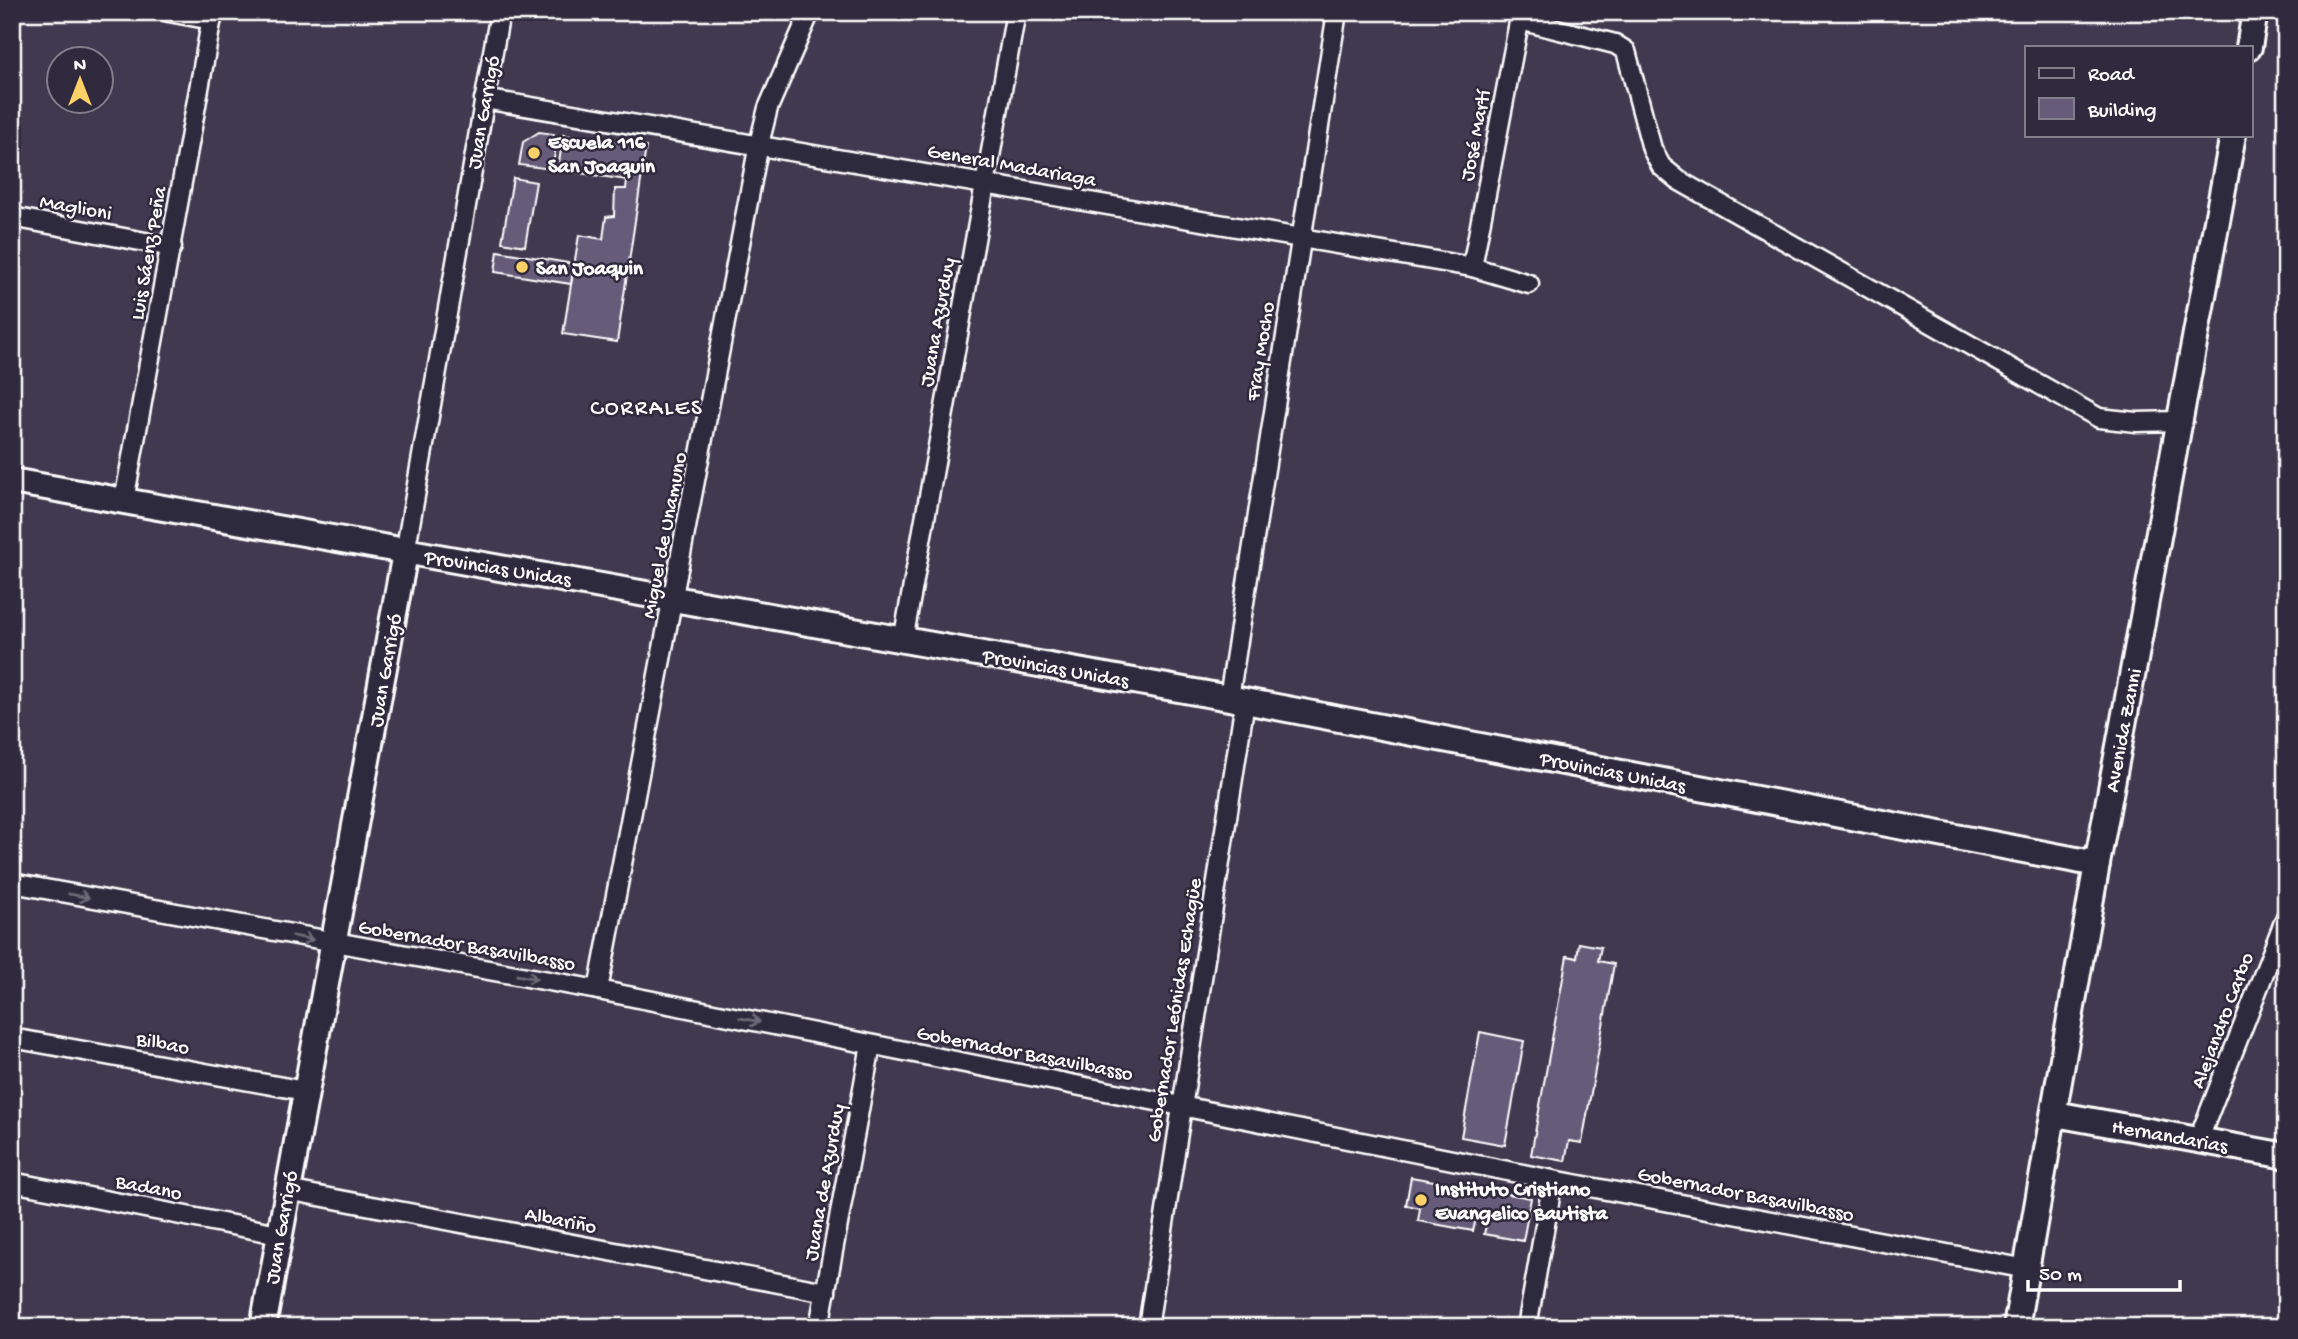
<svg xmlns="http://www.w3.org/2000/svg" width="2298" height="1339" font-family="'Gochi Hand',sans-serif">
<style>
.building{fill:#665c7a;stroke:#fff;stroke-width:2}
.lines{fill:none;stroke-linecap:round;stroke-linejoin:round}
.street-casing{stroke:#fff;stroke-width:23}
.secondary-casing{stroke:#fff;stroke-width:30}
.street{stroke:#2f2a3d;stroke-width:18}
.secondary{stroke:#2f2a3d;stroke-width:24}
.oneway{stroke:#6d6a77}
.poi-dot{fill:#ffd166;stroke:#2f2a3d;stroke-width:2.5}
.labels{text-anchor:middle;stroke-width:5;stroke-linejoin:round;paint-order:stroke}
.street-label{font-size:21px;fill:#fff;stroke:#2f2a3d}
.poi-label{font-size:21px;font-weight:bold;fill:#fff;stroke:#2f2a3d;text-anchor:start}
.neighbourhood-label{font-size:23px;letter-spacing:2px;fill:#fff;stroke:#2f2a3d}
</style>
<rect width="100%" height="100%" fill="#40394f"/>
<filter id="ink" filterUnits="userSpaceOnUse"><feTurbulence type="fractalNoise" baseFrequency=".0143" numOctaves="2"/><feDisplacementMap in="SourceGraphic" scale="14" xChannelSelector="R" yChannelSelector="G"/><feConvolveMatrix kernelMatrix="1 2 1 2 8 2 1 2 1" color-interpolation-filters="sRGB"/></filter>
<g filter="url(#ink)">
<!-- building -->
<g class="building">
<path d="M 539,132 L 554,134 L 553,140 L 562,141 L 563,135 L 646,147 L 617,342 L 563,334 L 579,235 L 603,239 L 606,217 L 614,216 L 615,189 L 626,189 L 627,180 L 558,170 L 561,149 L 556,148 L 552,169 L 519,165 L 523,142 Z"/>
<path d="M 513,178 L 536,182 L 525,246 L 502,242 Z"/>
<path d="M 498,251 L 574,264 L 571,284 L 495,272 Z"/>
<path d="M 1579,943 L 1601,947 L 1598,961 L 1614,964 L 1582,1143 L 1569,1141 L 1565,1161 L 1531,1155 L 1567,956 L 1577,958 Z"/>
<path d="M 1480,1032 L 1524,1041 L 1505,1145 L 1461,1137 Z"/>
<path d="M 1411,1177 L 1531,1198 L 1523,1241 L 1484,1234 L 1487,1221 L 1476,1219 L 1473,1231 L 1418,1221 L 1420,1208 L 1406,1205 Z"/>
</g>
<g class="lines">
<!-- street casing -->
<g class="street-casing">
<g id="street">
<path d="M 169,12 L 212,20"/>
<path d="M 1520,20 L 1615,44 L 1626,51 L 1652,149 L 1661,166 L 1678,180 L 2099,418 L 2136,422 L 2181,421"/>
<path d="M 484,99 L 1472,267 L 1529,284"/>
<path d="M 12,217 L 172,247"/>
<path d="M 1472,267 L 1521,12"/>
<path d="M 124,501 L 213,12"/>
<path d="M 405,553 L 500,12"/>
<path d="M 903,641 L 1016,12"/>
<path d="M 1229,698 L 1337,12"/>
<path d="M 12,883 L 598,990 L 1553,1180 L 2027,1269"/>
<path d="M 598,990 L 759,144 L 768,108 L 810,12"/>
<path d="M 12,1038 L 305,1091"/>
<path d="M 2198,1141 L 2286,917"/>
<path d="M 12,1182 L 278,1234"/>
<path d="M 287,1190 L 826,1292"/>
<path d="M 819,1327 L 871,1045"/>
<path d="M 1148,1327 L 1245,701"/>
<path d="M 1527,1327 L 1553,1180"/>
</g>
</g>
<!-- secondary casing -->
<g class="secondary-casing">
<g id="secondary">
<path d="M 2249,47 L 2255,12"/>
<path d="M 12,481 L 1229,698 L 2097,864"/>
<path d="M 2055,1114 L 2286,1156"/>
<path d="M 263,1327 L 405,553"/>
<path d="M 2016,1327 L 2097,864 L 2233,135"/>
</g>
</g>
<!-- street -->
<use href="#street" class="street"/>
<!-- secondary -->
<use href="#secondary" class="secondary"/>
</g>
<!-- one-way arrows -->
<defs><path id="oneway-shaft" d="M-6 0H5M1.5-3L5.5 0L1.5 3" fill="none" stroke-width="1.6" stroke-linecap="round" stroke-linejoin="round" transform="scale(1.75)"/></defs>
<g class="oneway">
<use href="#oneway-shaft" transform="translate(79 896) rotate(11)"/>
<use href="#oneway-shaft" transform="translate(303 938) rotate(11)"/>
<use href="#oneway-shaft" transform="translate(527 977) rotate(10)"/>
<use href="#oneway-shaft" transform="translate(750 1020) rotate(11)"/>
</g>
</g>
<!-- markers -->
<g class="poi-dot">
<circle cx="534" cy="153" r="7"/>
<circle cx="522" cy="267" r="7"/>
<circle cx="1421" cy="1200" r="7"/>
</g>
<g class="labels">
<!-- street labels -->
<g class="street-label">
<text transform="translate(482 112) rotate(-80)" y="7">Juan Garrigó</text>
<text transform="translate(1474 135) rotate(-79)" y="7">José Martí</text>
<text transform="translate(1012 164) rotate(10)" y="7">General Madariaga</text>
<text transform="translate(76 206) rotate(10)" y="7">Maglioni</text>
<text transform="translate(147 253) rotate(-80)" y="7">Luis Sáenz Peña</text>
<text transform="translate(936 322) rotate(-80)" y="7">Juana Azurduy</text>
<text transform="translate(1259 351) rotate(-81)" y="7">Fray Mocho</text>
<text transform="translate(663 535) rotate(-79)" y="7">Miguel de Unamuno</text>
<text transform="translate(498 567) rotate(9)" y="7">Provincias Unidas</text>
<text transform="translate(1056 667) rotate(10)" y="7">Provincias Unidas</text>
<text transform="translate(384 670) rotate(-80)" y="7">Juan Garrigó</text>
<text transform="translate(2122 730) rotate(-79)" y="7">Avenida Zanni</text>
<text transform="translate(1613 771) rotate(11)" y="7">Provincias Unidas</text>
<text transform="translate(467 944) rotate(10)" y="7">Gobernador Basavilbasso</text>
<text transform="translate(1173 1010) rotate(-81)" y="7">Gobernador Leónidas Echagüe</text>
<text transform="translate(2221 1020) rotate(-69)" y="7">Alejandro Carbo</text>
<text transform="translate(163 1042) rotate(10)" y="7">Bilbao</text>
<text transform="translate(1025 1052) rotate(11)" y="7">Gobernador Basavilbasso</text>
<text transform="translate(2170 1135) rotate(10)" y="7">Hernandarias</text>
<text transform="translate(823 1182) rotate(-80)" y="7">Juana de Azurduy</text>
<text transform="translate(149 1186) rotate(11)" y="7">Badano</text>
<text transform="translate(1746 1193) rotate(11)" y="7">Gobernador Basavilbasso</text>
<text transform="translate(561 1219) rotate(11)" y="7">Albariño</text>
<text transform="translate(280 1227) rotate(-80)" y="7">Juan Garrigó</text>
</g>
<!-- poi labels -->
<g class="poi-label">
<text x="548" y="148">Escuela 116<tspan x="548" dy="24">San Joaquin</tspan></text>
<text x="536" y="274">San Joaquin</text>
<text x="1435" y="1195">Instituto Cristiano<tspan x="1435" dy="24">Evangelico Bautista</tspan></text>
</g>
<!-- neighbourhood labels -->
<g class="neighbourhood-label">
<text x="647" y="414">CORRALES</text>
</g>
</g>
<!-- margin -->
<rect width="2298" height="1339" fill="none" stroke="#2f2a3d" stroke-width="42"/>
<rect x="21" y="21" width="2256" height="1297" fill="none" stroke="#fff" stroke-width="2.5" filter="url(#ink)"/>
<!-- legend -->
<rect x="2025" y="46" width="228" height="91" fill="#2f2a3d" stroke="#827f8b" stroke-width="2"/>
<rect x="2039" y="68" width="35" height="10" fill="#2f2a3d" stroke="#827f8b" stroke-width="2"/>
<text x="2088" y="80" font-size="21" fill="#ffffff">Road</text>
<rect x="2039" y="98" width="35" height="21" fill="#665c7a" stroke="#827f8b" stroke-width="2"/>
<text x="2088" y="116" font-size="21" fill="#ffffff">Building</text>
<!-- north arrow -->
<g transform="translate(80 80)"><circle r="33" fill="#2f2a3d" stroke="#827f8b" stroke-width="2"/>
<path d="M0-5L12 26L0 18L-12 26Z" fill="#ffd166"/>
<text y="-10" font-size="19" font-weight="bold" text-anchor="middle" fill="#ffffff">N</text>
</g>
<!-- scale -->
<path d="M2028 1280v10h152v-10" fill="none" stroke="#ffffff" stroke-width="3.5"/>
<text x="2039" y="1280" font-size="21" fill="#ffffff" stroke="#2f2a3d" stroke-width="5" paint-order="stroke">50 m</text>
</svg>
